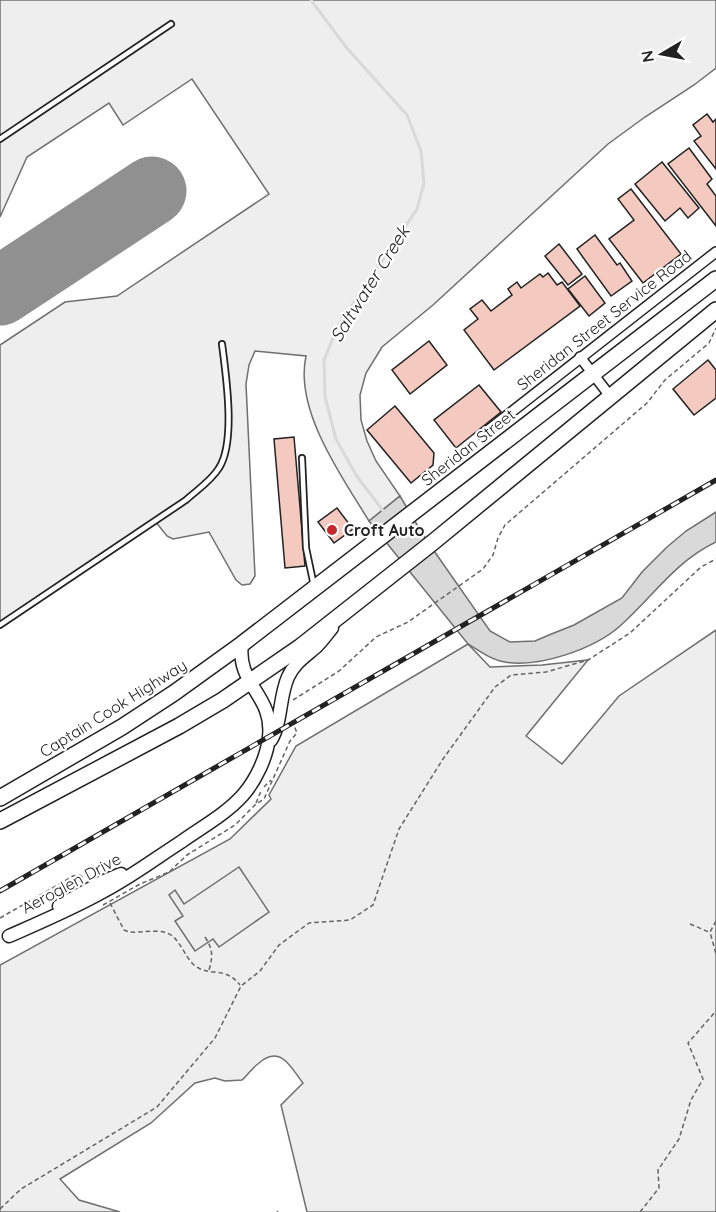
<svg xmlns="http://www.w3.org/2000/svg" width="716" height="1212" font-family="Quicksand,sans-serif">
<style>
.green{fill:#eee;stroke:#6f6f6f;stroke-width:1.5}
.parking{fill:#ededed;stroke:#6f6f6f;stroke-width:1.5}
.water{fill:#d9d9d9;stroke:#6f6f6f;stroke-width:1.5}
.lines{fill:none;stroke-linecap:round;stroke-linejoin:round}
.stream{stroke:#d9d9d9;stroke-width:3}
.runway{stroke:#909090;stroke-width:69}
.building{fill:#f3c9c0;stroke:#222;stroke-width:1.5}
.service-casing{stroke:#222;stroke-width:8}
.minor-casing{stroke:#222;stroke-width:12}
.tertiary-casing{stroke:#222;stroke-width:15}
.trunk-casing{stroke:#222;stroke-width:18}
.path{stroke:#646464;stroke-width:1.5;stroke-dasharray:4.5 3;stroke-linecap:butt}
.service{stroke:#fff;stroke-width:4.5}
.minor{stroke:#fff;stroke-width:9}
.tertiary{stroke:#fff;stroke-width:12}
.trunk{stroke:#fff;stroke-width:15}
.rail-casing{stroke:#222;stroke-width:5}
.rail{stroke:#fff;stroke-width:3;stroke-dasharray:9;stroke-linecap:butt}
.poi-dot{fill:#c62828;stroke:#fff;stroke-width:2}
.labels{text-anchor:middle;stroke-width:4.5;stroke-linejoin:round;paint-order:stroke}
.street-label{font-size:16px;fill:#222;stroke:#fff}
.poi-label{font-size:16px;font-weight:bold;fill:#222;stroke:#fff;text-anchor:start}
.water-label{font-size:18px;font-style:italic;fill:#222;stroke:#fff}
</style>
<rect width="100%" height="100%" fill="#fff"/>
<!-- green -->
<g class="green">
<path d="M 0,0 L 716,0 L 716,68 L 694,85 L 645,117 L 608,144 L 433,305 L 382,347 L 366,373 L 360,395 L 361,420 L 367,441 L 376,461 L 400,496 L 369,521 C 342,477 294,410 306,356 L 255,351 L 249,365 L 246,384 L 255,576 L 250,584 L 242,585 L 236,580 L 209,532 L 173,539 L 167,536 L 155,521 L 0,625 L 0,345 L 65,302 L 117,296 L 269,194 L 192,79 L 123,125 L 109,103 L 27,157 L 0,217 Z"/>
<path d="M 716,630 L 716,1212 L 307,1212 L 281,1105 L 303,1083 C 291,1068 281,1044 259,1063 C 252,1068 248,1075 242,1080 L 225,1081 L 215,1078 L 195,1083 L 151,1123 L 60,1179 L 79,1200 L 120,1212 L 0,1212 L 0,965 L 230,839 L 271,799 L 269,795 L 296,746 L 468,644 L 490,667 L 542,665 L 588,660 L 526,736 L 562,764 L 619,696 Z"/>
</g>
<!-- parking -->
<path class="parking" d="M 239,867 L 269,912 L 219,947 L 213,939 L 195,951 L 175,921 L 183,916 L 169,895 L 175,890 L 184,904 Z"/>
<!-- water -->
<path class="water" d="M 400,496 L 425,538 L 490,631 L 510,642 L 535,641 L 549,635 L 574,625 L 622,598 L 642,572 L 667,547 L 686,531 L 716,512 L 716,542 C 673,563 654,596 620,626 C 594,649 539,668 505,662 C 492,660 479,651 468,644 L 369,521 Z"/>
<g class="lines">
<!-- stream -->
<path class="stream" d="M 311,0 L 346,47 L 407,115 L 421,151 L 424,183 L 417,209 L 338,326 L 324,360 L 325,397 L 336,439 L 356,475 L 384,512"/>
<!-- runway -->
<path class="runway" d="M 0,291 L 152,191"/>
</g>
<!-- building -->
<g class="building">
<path d="M 707,114 L 713,122 L 716,119 L 716,169 L 694,141 L 701,136 L 693,125 Z"/>
<path d="M 689,148 L 712,179 L 707,184 L 716,196 L 716,226 L 668,164 Z"/>
<path d="M 662,162 L 699,208 L 688,218 L 680,208 L 665,221 L 635,184 Z"/>
<path d="M 631,189 L 681,254 L 643,283 L 609,239 L 634,220 L 618,199 Z"/>
<path d="M 595,235 L 617,265 L 620,263 L 632,281 L 611,296 L 577,249 Z"/>
<path d="M 559,244 L 582,274 L 568,285 L 545,256 Z"/>
<path d="M 548,273 L 557,285 L 562,282 L 580,306 L 494,370 L 464,330 L 478,319 L 470,309 L 482,300 L 491,311 L 512,295 L 508,289 L 517,282 L 521,288 L 540,274 L 543,277 Z"/>
<path d="M 585,276 L 605,303 L 589,316 L 568,289 Z"/>
<path d="M 429,341 L 447,365 L 410,394 L 392,370 Z"/>
<path d="M 708,360 L 716,370 L 716,398 L 694,415 L 673,389 Z"/>
<path d="M 479,385 L 501,412 L 456,448 L 434,420 Z"/>
<path d="M 395,406 L 434,453 L 433,465 L 411,483 L 367,430 Z"/>
<path d="M 294,437 L 305,566 L 285,568 L 274,439 Z"/>
<path d="M 337,508 L 353,529 L 334,543 L 318,522 Z"/>
</g>
<g class="lines">
<!-- service casing -->
<g class="service-casing">
<g id="service">
<path d="M 0,139 L 171,24"/>
<path d="M 302,458 L 306,548 L 314,586"/>
<path d="M 0,625 L 186,500 C 197,490 211,481 219,468 C 236,442 226,375 222,344"/>
</g>
</g>
<!-- minor casing -->
<g class="minor-casing">
<g id="minor">
<path d="M 580,357 L 610,396"/>
<path d="M 482,435 L 716,252"/>
</g>
</g>
<!-- tertiary casing -->
<g class="tertiary-casing">
<g id="tertiary">
<path d="M 271,740 C 282,722 279,697 288,677 C 294,663 306,656 317,646 C 322,641 327,634 332,628"/>
<path d="M 59,906 L 102,882 L 121,874"/>
<path d="M 9,936 C 41,922 74,908 104,891 C 131,877 156,858 181,842 C 202,827 226,814 243,795 C 256,780 267,757 269,737 C 274,695 236,685 242,644"/>
</g>
</g>
<!-- trunk casing -->
<g class="trunk-casing">
<g id="trunk">
<path d="M 0,798 L 122,727 L 174,693 L 242,644 L 716,279"/>
<path d="M 0,821 L 179,726 L 223,700 L 300,647 L 432,543 L 716,310"/>
</g>
</g>
<!-- path -->
<g class="path">
<path d="M 293,700 L 339,671 L 376,637 L 408,622 L 483,569 L 493,555 L 498,538 L 505,525 L 647,403 L 665,380 L 709,343 L 716,328"/>
<path d="M 264,787 L 271,780"/>
<path d="M 256,803 L 261,791"/>
<path d="M 110,903 L 124,930 L 129,932 C 141,933 155,929 167,933 C 180,938 184,956 194,965 C 210,978 224,965 240,985"/>
<path d="M 103,905 L 140,884 L 169,872 L 187,855 L 235,825 L 256,804 L 264,799 L 290,741 L 297,733 L 291,718"/>
<path d="M 0,918 L 73,876 L 80,875 L 84,878"/>
<path d="M 716,921 L 710,932 L 716,954"/>
<path d="M 690,924 L 709,932"/>
<path d="M 205,937 C 213,949 213,957 209,970"/>
<path d="M 0,1209 L 21,1189 L 157,1107 L 215,1038 L 241,986 L 260,971 L 279,945 L 309,923 L 350,920 L 373,905 L 399,829 L 443,759 L 495,687 L 511,675 L 546,672 L 588,660 L 630,633 L 701,567 L 716,559"/>
<path d="M 277,1212 L 278,1211"/>
<path d="M 640,1212 L 659,1188 L 658,1170 L 679,1139 L 691,1100 L 703,1079 L 688,1043 L 716,1011"/>
</g>
<!-- service -->
<use href="#service" class="service"/>
<!-- minor -->
<use href="#minor" class="minor"/>
<!-- tertiary -->
<use href="#tertiary" class="tertiary"/>
<!-- trunk -->
<use href="#trunk" class="trunk"/>
<!-- rail casing -->
<g class="rail-casing">
<path id="rail" d="M 0,891 L 716,480"/>
</g>
<!-- rail -->
<use href="#rail" class="rail"/>
</g>
<!-- markers -->
<circle class="poi-dot" cx="332" cy="530" r="6"/>
<g class="labels">
<!-- street labels -->
<g class="street-label">
<text transform="translate(604 320) rotate(-38)" y="6">Sheridan Street Service Road</text>
<text transform="translate(468 447) rotate(-38)" y="6">Sheridan Street</text>
<text transform="translate(113 708) rotate(-32)" y="6">Captain Cook Highway</text>
<text transform="translate(71 883) rotate(-28)" y="6">Aeroglen Drive</text>
</g>
<!-- poi labels -->
<g class="poi-label">
<text x="344" y="536">Croft Auto</text>
</g>
<!-- water labels -->
<g class="water-label">
<text transform="translate(370 284) rotate(-58)" y="6">Saltwater Creek</text>
</g>
</g>
<!-- north arrow -->
<g transform="translate(662 54) rotate(260)" stroke="#ffffff" stroke-width="4.5" paint-order="stroke">
<path d="M0-4.5L10 22L0 15L-10 22Z" fill="#222222"/>
<text y="-9" font-size="16" font-weight="bold" text-anchor="middle" fill="#222222">N</text>
</g>
</svg>
